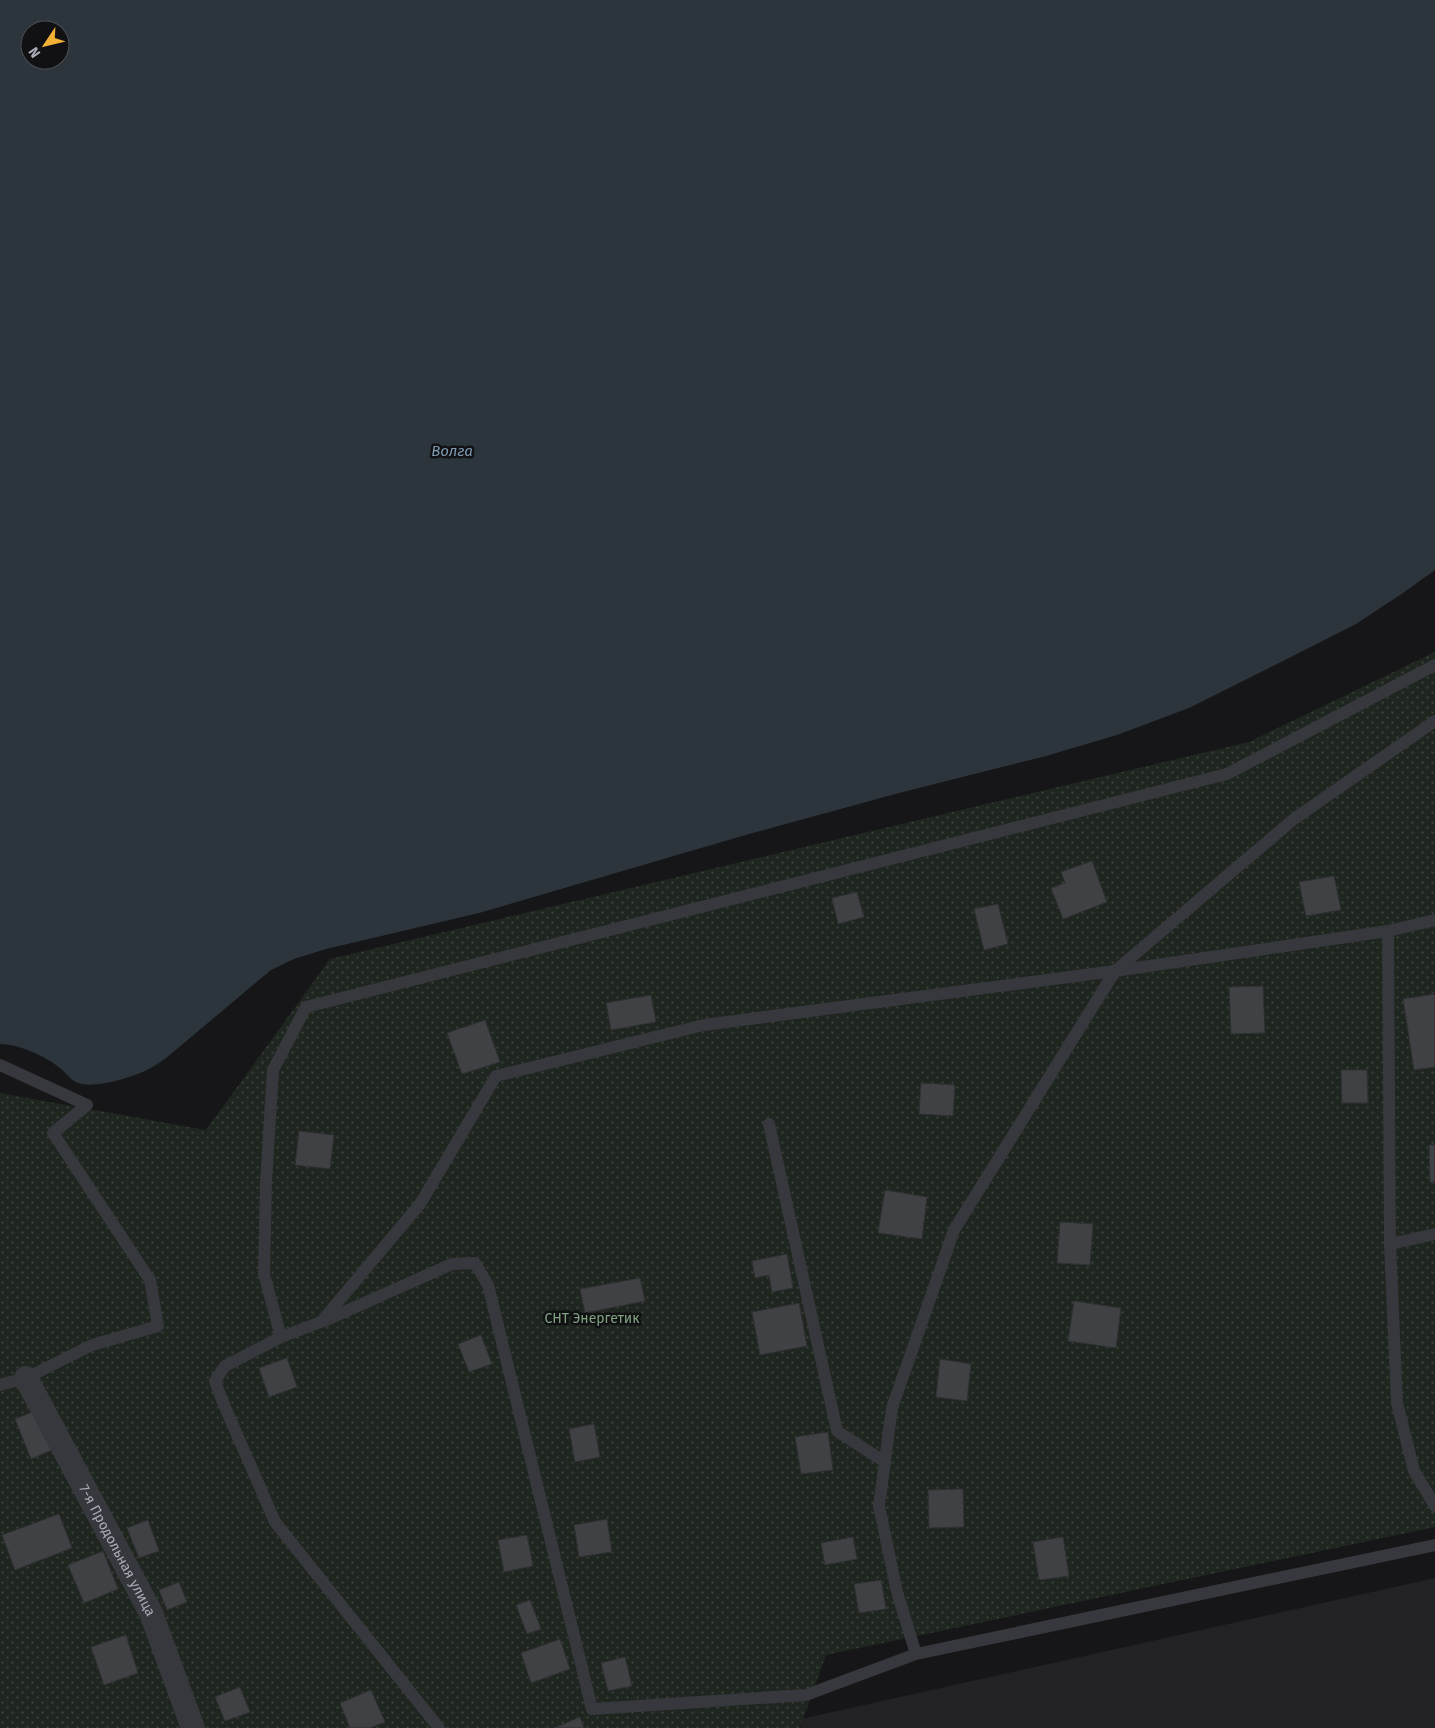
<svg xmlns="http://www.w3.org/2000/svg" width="1435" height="1728" font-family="'Fira Sans',sans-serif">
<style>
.built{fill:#222225}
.garden{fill:url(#garden-dots)}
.water{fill:#2c353c;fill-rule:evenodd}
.building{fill:#404145;stroke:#303034}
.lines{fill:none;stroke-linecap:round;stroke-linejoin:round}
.lane{stroke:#37383d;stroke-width:12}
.street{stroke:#37383d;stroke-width:24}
.labels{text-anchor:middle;stroke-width:5;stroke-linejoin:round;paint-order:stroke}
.park-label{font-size:14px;fill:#7fa381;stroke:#111113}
.street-label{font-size:14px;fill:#a8adb8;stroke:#111113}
.water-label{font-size:15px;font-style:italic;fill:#7f9bb3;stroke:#111113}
</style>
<defs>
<pattern id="garden-dots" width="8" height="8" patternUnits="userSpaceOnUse" patternTransform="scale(1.25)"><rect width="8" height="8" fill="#1e261f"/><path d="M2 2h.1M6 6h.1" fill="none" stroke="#3c433d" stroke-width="1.8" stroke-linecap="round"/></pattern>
</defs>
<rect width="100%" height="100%" fill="#161618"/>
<!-- built -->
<path class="built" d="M 1435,1578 L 1435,1728 L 801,1728 L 801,1719 Z"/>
<!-- garden -->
<path class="garden" d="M 1435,652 L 1435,1527 L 826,1655 L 800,1728 L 0,1728 L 0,1093 L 206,1130 L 330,959 L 1249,742 Z"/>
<!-- water -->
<path class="water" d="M 0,0 L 1435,0 L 1435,570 L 1403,593 L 1356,624 L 1287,659 L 1189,708 L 1117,735 L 1046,756 L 899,793 L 749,834 L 479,913 L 326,949 L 294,959 L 271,970 L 165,1059 C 158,1063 152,1068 145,1071 C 129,1078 89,1091 74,1081 C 69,1078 65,1072 60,1068 C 45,1056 19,1044 0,1044 ZM 30,30 L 60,30 L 60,60 L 30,60 Z"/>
<!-- building -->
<g class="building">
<path d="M 1092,861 L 1107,902 L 1063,919 L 1051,888 L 1065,883 L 1061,872 Z"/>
<path d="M 1334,876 L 1341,910 L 1306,916 L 1299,882 Z"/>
<path d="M 857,892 L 864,917 L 838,924 L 832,898 Z"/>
<path d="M 998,904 L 1008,944 L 984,950 L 974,909 Z"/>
<path d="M 1263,986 L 1265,1033 L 1231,1034 L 1229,987 Z"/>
<path d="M 1435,994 L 1435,1067 L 1414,1070 L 1403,999 Z"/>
<path d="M 651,995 L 656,1022 L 611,1030 L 606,1003 Z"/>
<path d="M 485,1020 L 500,1062 L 462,1074 L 447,1033 Z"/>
<path d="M 1341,1070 L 1367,1070 L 1368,1103 L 1342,1103 Z"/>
<path d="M 921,1083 L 955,1085 L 953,1116 L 919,1114 Z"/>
<path d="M 299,1131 L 334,1135 L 330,1169 L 295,1165 Z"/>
<path d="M 1429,1145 L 1435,1145 L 1435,1182 L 1430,1182 Z"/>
<path d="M 885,1190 L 927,1197 L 922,1239 L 878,1233 Z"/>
<path d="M 1060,1222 L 1093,1224 L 1090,1265 L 1057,1263 Z"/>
<path d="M 787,1254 L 793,1288 L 772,1292 L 769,1275 L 755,1278 L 752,1261 Z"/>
<path d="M 640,1278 L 645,1301 L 585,1313 L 580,1289 Z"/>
<path d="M 1074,1301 L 1121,1308 L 1116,1348 L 1068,1341 Z"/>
<path d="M 799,1303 L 807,1346 L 760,1355 L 752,1312 Z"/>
<path d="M 481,1335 L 492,1364 L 469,1372 L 458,1344 Z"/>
<path d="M 287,1358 L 297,1387 L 269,1397 L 259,1368 Z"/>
<path d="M 940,1359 L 971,1364 L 967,1401 L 936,1397 Z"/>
<path d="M 38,1410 L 54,1449 L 31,1459 L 15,1419 Z"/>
<path d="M 594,1424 L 600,1457 L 575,1462 L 569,1429 Z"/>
<path d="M 828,1432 L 833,1470 L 801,1474 L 795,1437 Z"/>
<path d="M 963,1489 L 964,1527 L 929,1528 L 928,1490 Z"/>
<path d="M 59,1514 L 72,1548 L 15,1570 L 2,1535 Z"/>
<path d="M 607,1519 L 612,1552 L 579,1557 L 574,1525 Z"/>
<path d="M 148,1520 L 159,1551 L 139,1558 L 127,1528 Z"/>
<path d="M 527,1535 L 533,1566 L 504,1572 L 498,1540 Z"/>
<path d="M 853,1537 L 857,1559 L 825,1565 L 821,1543 Z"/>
<path d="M 1063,1537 L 1069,1576 L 1039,1580 L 1033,1542 Z"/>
<path d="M 103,1551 L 118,1589 L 84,1603 L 68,1565 Z"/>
<path d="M 881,1580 L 886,1609 L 859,1613 L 854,1584 Z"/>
<path d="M 179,1582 L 187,1602 L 167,1610 L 159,1590 Z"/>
<path d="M 530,1600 L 541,1629 L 527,1634 L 516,1605 Z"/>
<path d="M 126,1635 L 138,1673 L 104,1685 L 91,1647 Z"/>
<path d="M 560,1639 L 570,1669 L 531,1683 L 521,1653 Z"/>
<path d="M 625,1657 L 632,1686 L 608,1691 L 601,1663 Z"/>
<path d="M 240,1687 L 250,1712 L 225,1721 L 215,1697 Z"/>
<path d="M 371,1690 L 385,1722 L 370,1728 L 350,1728 L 340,1703 Z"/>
<path d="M 580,1717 L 584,1728 L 554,1728 Z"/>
</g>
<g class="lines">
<!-- lane -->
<g class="lane">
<path d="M 1388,931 L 1435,920"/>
<path d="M 0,1065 L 87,1105 L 53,1133 L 150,1280 L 158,1326 L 92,1345 L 26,1378 L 0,1385"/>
<path d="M 769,1124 L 837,1431 L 885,1462"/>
<path d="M 1390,1244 L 1435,1234"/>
<path d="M 324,1321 L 452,1264 L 475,1263 L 488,1285 L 592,1709 L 806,1695 L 916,1654 L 1435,1545"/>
<path d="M 281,1337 L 264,1274 L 266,1181 L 273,1070 L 306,1007 L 1227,774 L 1435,665"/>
<path d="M 916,1654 L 897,1592 L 879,1506 L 892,1408 L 954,1230 L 1115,971 L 1294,819 L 1435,721"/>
<path d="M 439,1728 L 275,1522 L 222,1400 L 215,1381 L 225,1366 L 281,1337 L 321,1322 L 420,1204 L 496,1076 L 704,1025 L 1115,971 L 1388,931 L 1390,1244 L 1397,1403 L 1414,1471 L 1435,1506"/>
</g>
<!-- street -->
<path class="street" id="s1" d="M 26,1378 L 151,1613 L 193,1728"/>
</g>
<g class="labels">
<!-- park labels -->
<g class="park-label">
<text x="592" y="1323">СНТ Энергетик</text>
</g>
<!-- street labels -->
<g class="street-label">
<text dy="5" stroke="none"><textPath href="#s1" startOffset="195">7-я Продольная улица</textPath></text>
</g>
<!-- water labels -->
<g class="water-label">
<text x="452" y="456">Волга</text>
</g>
</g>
<!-- north arrow -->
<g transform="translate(45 45) rotate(235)"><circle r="24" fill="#111113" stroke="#4d4f55"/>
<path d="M0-4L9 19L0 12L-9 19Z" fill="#f2b134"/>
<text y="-8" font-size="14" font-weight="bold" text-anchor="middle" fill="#a8adb8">N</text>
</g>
</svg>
